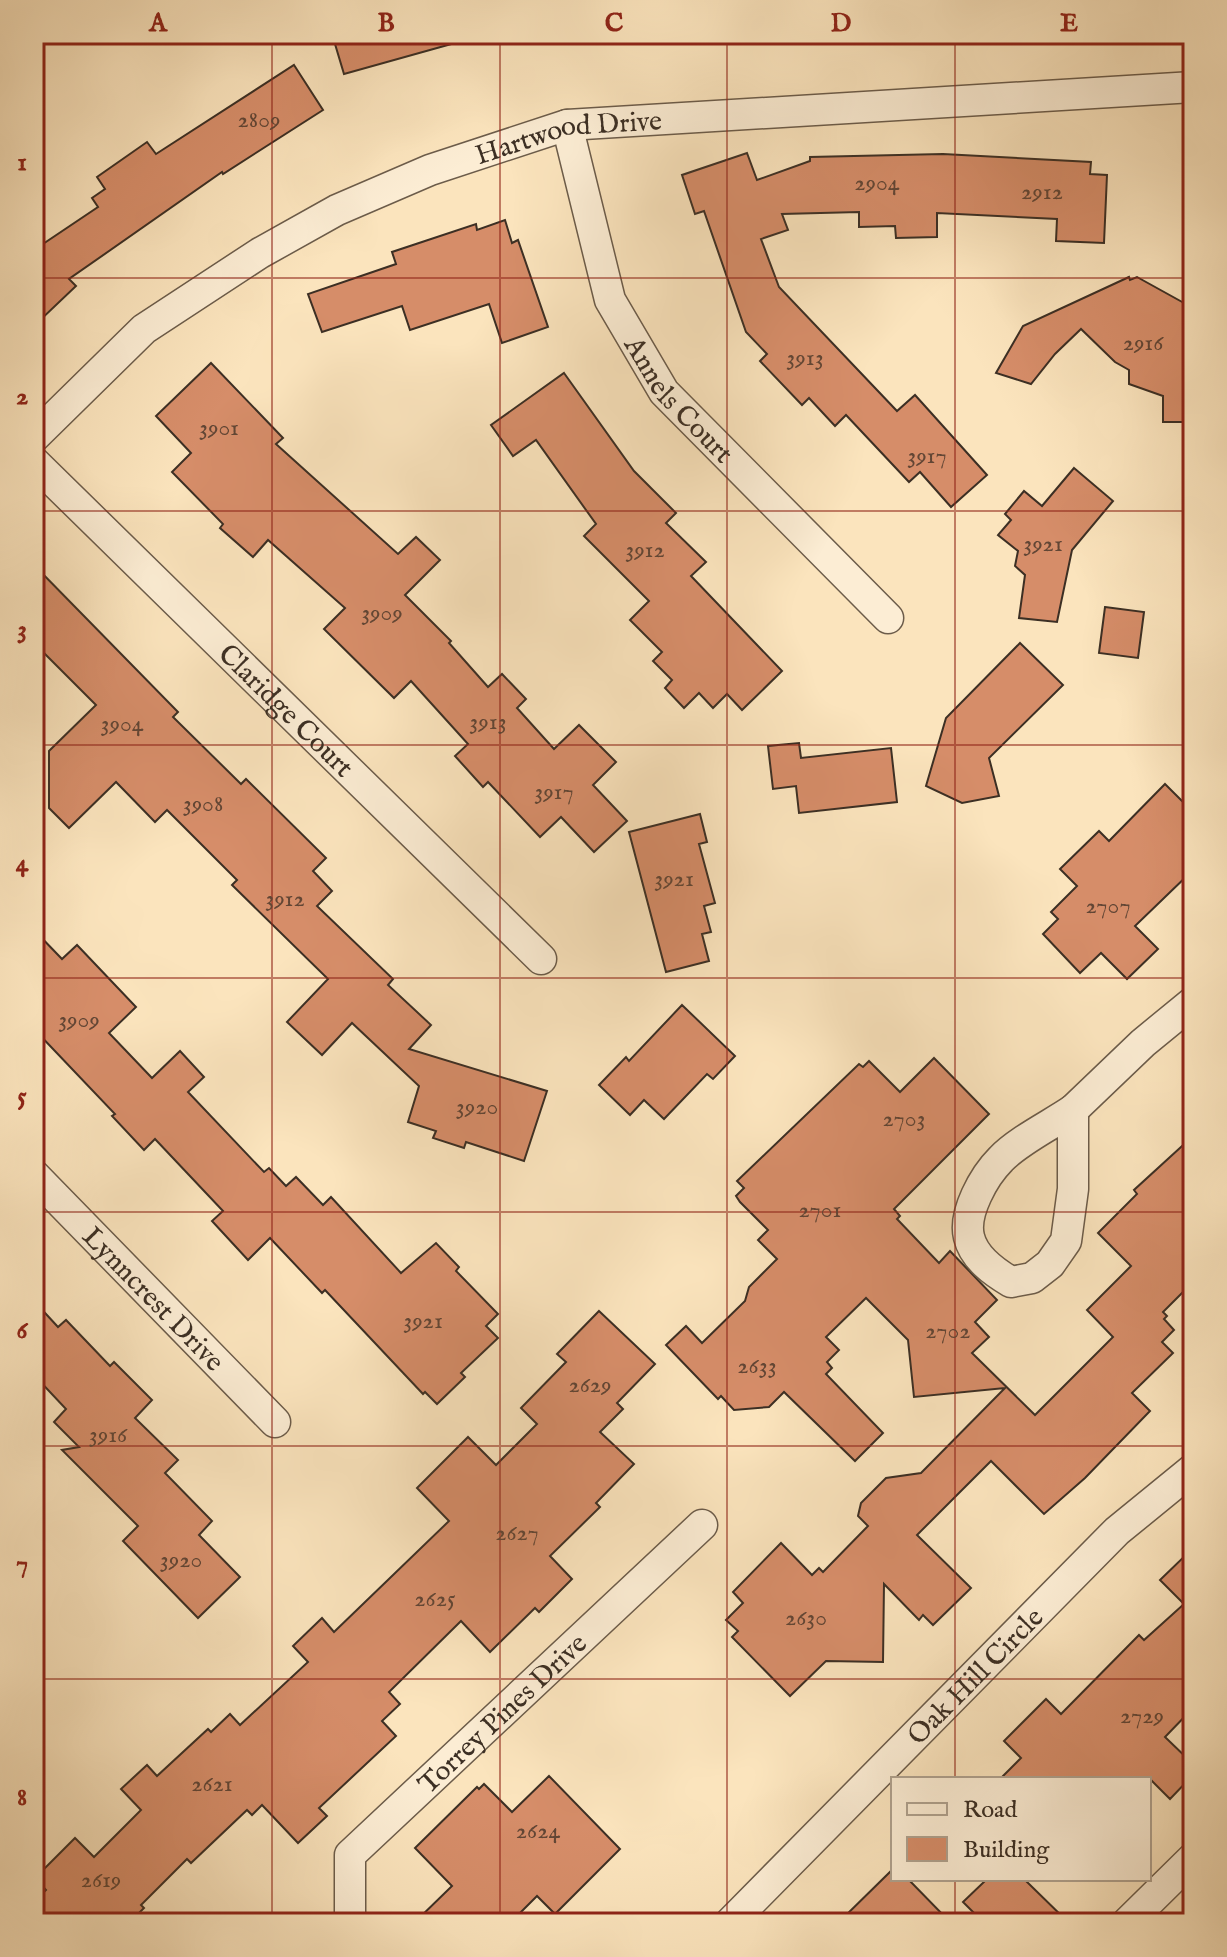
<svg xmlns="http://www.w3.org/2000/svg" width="1227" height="1957" font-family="'IM FELL English',serif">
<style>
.building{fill:#d68d69;stroke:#3c2f24;stroke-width:2}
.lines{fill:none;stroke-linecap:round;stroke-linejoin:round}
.minor-casing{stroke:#6c5c4a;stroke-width:33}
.minor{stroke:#fcedd4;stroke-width:30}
.grid{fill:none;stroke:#8f2418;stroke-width:2;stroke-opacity:0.55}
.labels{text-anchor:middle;stroke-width:7;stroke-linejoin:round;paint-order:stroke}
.number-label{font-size:24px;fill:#624635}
.street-label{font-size:28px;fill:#3c2f24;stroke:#fcedd4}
.neatline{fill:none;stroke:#8f2418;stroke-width:3}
.grid-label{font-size:26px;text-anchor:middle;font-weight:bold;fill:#8f2418}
</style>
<rect width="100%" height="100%" fill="#fbe4bd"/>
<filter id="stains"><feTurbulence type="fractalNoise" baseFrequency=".0025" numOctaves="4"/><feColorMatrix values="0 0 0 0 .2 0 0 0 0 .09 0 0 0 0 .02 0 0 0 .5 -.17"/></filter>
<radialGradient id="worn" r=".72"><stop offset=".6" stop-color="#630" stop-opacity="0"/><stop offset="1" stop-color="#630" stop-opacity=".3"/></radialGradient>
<!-- building -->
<g class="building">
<path d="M 332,34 L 454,34 L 455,43 L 344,74 Z"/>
<path d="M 294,65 L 323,110 L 223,174 L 222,172 L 69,279 L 76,286 L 34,326 L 34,250 L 98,207 L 92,198 L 105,189 L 97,177 L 147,142 L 156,154 Z"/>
<path d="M 747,153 L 757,180 L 810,161 L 810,157 L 943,154 L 1091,162 L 1090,174 L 1107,175 L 1104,243 L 1056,241 L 1057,219 L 937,213 L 937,237 L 896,238 L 895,226 L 859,227 L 859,212 L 782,214 L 788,230 L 761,239 L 779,287 L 897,411 L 915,395 L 987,475 L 951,507 L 920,472 L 909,482 L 846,415 L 835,426 L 809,398 L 802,405 L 760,361 L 767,354 L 746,332 L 704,211 L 695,214 L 682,175 Z"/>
<path d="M 505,220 L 512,243 L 518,240 L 548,327 L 502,343 L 489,304 L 410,330 L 402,306 L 322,332 L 308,294 L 396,264 L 392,252 L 476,224 L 477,230 Z"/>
<path d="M 1129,277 L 1130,280 L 1137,277 L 1193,308 L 1193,422 L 1163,422 L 1163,396 L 1129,384 L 1129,370 L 1115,362 L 1081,329 L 1055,354 L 1031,384 L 996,373 L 1023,326 Z"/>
<path d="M 211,363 L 283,438 L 276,444 L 398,554 L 416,537 L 440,560 L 405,595 L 451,641 L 449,643 L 488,687 L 502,674 L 526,699 L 517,708 L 554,749 L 579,725 L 616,762 L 593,785 L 627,821 L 594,852 L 561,817 L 540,837 L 488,782 L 483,787 L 455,756 L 468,744 L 411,681 L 394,698 L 324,629 L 345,608 L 268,540 L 253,557 L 220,528 L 223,524 L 172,472 L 191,453 L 156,416 Z"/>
<path d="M 564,373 L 634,471 L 676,513 L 666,523 L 706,562 L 691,576 L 782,671 L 742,710 L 727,694 L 713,708 L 699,693 L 684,708 L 665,688 L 672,680 L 653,661 L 662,652 L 630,620 L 649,601 L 584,536 L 596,524 L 536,440 L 513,456 L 491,425 Z"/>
<path d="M 1074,468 L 1113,501 L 1072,550 L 1057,622 L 1019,618 L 1025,575 L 1015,566 L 1018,551 L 998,535 L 1011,520 L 1005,514 L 1024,491 L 1042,506 Z"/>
<path d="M 34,565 L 178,712 L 173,717 L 241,784 L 246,779 L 326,858 L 313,871 L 332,891 L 317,906 L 393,979 L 388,985 L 431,1025 L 409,1049 L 547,1091 L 524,1161 L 466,1142 L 464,1148 L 433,1138 L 436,1131 L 408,1122 L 419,1086 L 352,1023 L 322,1055 L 287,1022 L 328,979 L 232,885 L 237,880 L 167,810 L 155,822 L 116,782 L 69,828 L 49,808 L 49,751 L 96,705 L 34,643 Z"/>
<path d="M 1105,607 L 1144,612 L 1138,658 L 1099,653 Z"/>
<path d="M 1020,643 L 1063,685 L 989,758 L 999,796 L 962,803 L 926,786 L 946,718 Z"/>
<path d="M 799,743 L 801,758 L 891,748 L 897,802 L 799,813 L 796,786 L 773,789 L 768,746 Z"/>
<path d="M 1165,784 L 1193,812 L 1193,870 L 1135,926 L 1158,949 L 1127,979 L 1101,953 L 1080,973 L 1043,934 L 1058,919 L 1051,912 L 1077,886 L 1060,869 L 1099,831 L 1109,841 Z"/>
<path d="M 700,814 L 707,842 L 699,844 L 715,903 L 704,906 L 711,932 L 702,934 L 709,961 L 666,972 L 629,832 Z"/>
<path d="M 34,930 L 62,959 L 77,945 L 136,1007 L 109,1033 L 152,1078 L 180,1051 L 204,1077 L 188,1092 L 264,1172 L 269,1168 L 286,1186 L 296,1177 L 323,1205 L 331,1197 L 401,1273 L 436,1243 L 459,1267 L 456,1271 L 498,1314 L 486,1326 L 498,1338 L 461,1373 L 465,1377 L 437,1404 L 425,1392 L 423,1394 L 325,1290 L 322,1293 L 270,1238 L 248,1260 L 212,1221 L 223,1211 L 155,1139 L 144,1150 L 112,1116 L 115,1114 L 34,1029 Z"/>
<path d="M 682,1005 L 735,1056 L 713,1079 L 707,1074 L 664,1119 L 644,1100 L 630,1115 L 599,1085 L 626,1057 L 629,1061 Z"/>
<path d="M 934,1058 L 989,1114 L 894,1209 L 900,1216 L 897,1219 L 939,1263 L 950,1251 L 997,1300 L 975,1322 L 989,1337 L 972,1353 L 1035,1415 L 1113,1337 L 1087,1310 L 1131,1266 L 1098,1233 L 1137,1194 L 1134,1190 L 1193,1136 L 1193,1282 L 1163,1312 L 1167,1316 L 1164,1319 L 1174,1330 L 1162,1342 L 1173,1353 L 1132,1393 L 1150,1411 L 1085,1478 L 1044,1514 L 991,1461 L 917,1535 L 971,1588 L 933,1625 L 923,1615 L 919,1620 L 884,1584 L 883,1662 L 826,1661 L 790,1696 L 732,1637 L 738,1631 L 726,1620 L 743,1603 L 733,1592 L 781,1543 L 812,1575 L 819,1568 L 823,1572 L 868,1526 L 858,1516 L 861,1503 L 886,1478 L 921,1473 L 1005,1388 L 914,1397 L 908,1340 L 866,1298 L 826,1337 L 839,1350 L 827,1362 L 832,1368 L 826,1374 L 883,1433 L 855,1461 L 784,1392 L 769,1407 L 734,1410 L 721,1396 L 718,1399 L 666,1345 L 686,1326 L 702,1343 L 745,1301 L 749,1287 L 777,1259 L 758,1240 L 768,1230 L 740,1202 L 736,1196 L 744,1188 L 737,1181 L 859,1064 L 863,1067 L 869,1061 L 900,1092 Z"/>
<path d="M 34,1301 L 58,1327 L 66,1320 L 110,1366 L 114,1362 L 152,1400 L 135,1418 L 178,1460 L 165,1473 L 212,1521 L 199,1535 L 240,1577 L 198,1618 L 123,1541 L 138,1526 L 62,1450 L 79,1447 L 54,1422 L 66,1409 L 34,1375 Z"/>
<path d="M 599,1311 L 655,1364 L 617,1403 L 623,1409 L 600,1432 L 634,1464 L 596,1503 L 600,1507 L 550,1556 L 572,1579 L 539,1612 L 535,1608 L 490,1652 L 461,1621 L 389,1692 L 400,1704 L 382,1721 L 396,1736 L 319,1808 L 327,1816 L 298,1843 L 262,1805 L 252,1815 L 247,1810 L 191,1863 L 187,1859 L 141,1905 L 144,1908 L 129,1923 L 44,1923 L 34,1913 L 34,1902 L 46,1890 L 35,1878 L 75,1838 L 94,1857 L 141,1810 L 121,1789 L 147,1765 L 157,1776 L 208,1729 L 211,1732 L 230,1714 L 240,1725 L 308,1662 L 293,1646 L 322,1618 L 334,1632 L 449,1521 L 417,1488 L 468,1437 L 496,1465 L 537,1424 L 521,1408 L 566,1362 L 557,1354 Z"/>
<path d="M 1193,1548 L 1193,1708 L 1165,1737 L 1193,1764 L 1193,1775 L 1170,1799 L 1150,1779 L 1000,1779 L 1021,1758 L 1004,1741 L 1046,1699 L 1061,1714 L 1139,1635 L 1144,1640 L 1184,1604 L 1160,1580 Z"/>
<path d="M 549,1776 L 620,1849 L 555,1914 L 537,1896 L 510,1923 L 414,1923 L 452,1886 L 415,1848 L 477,1787 L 479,1789 L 484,1784 L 512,1812 Z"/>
<path d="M 893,1869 L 893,1879 L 908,1879 L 951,1923 L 838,1923 Z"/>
<path d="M 987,1879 L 1024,1879 L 1069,1923 L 984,1923 L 963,1902 Z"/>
</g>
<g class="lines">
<!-- minor casing -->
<g class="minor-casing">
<g id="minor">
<path id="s1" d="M 567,125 L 610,300 L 664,392 L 888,618"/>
<path id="s2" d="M 34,437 L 144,329 L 260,253 L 337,210 L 430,170 L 567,125 L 1193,87"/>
<path id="s3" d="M 34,462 L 541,959"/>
<path d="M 1073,1110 L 1073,1189 L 1066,1241 L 1050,1264 L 1032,1278 L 1011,1282 C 994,1272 974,1258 969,1237 C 963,1213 984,1176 1001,1159 C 1018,1141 1051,1125 1073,1110 Z"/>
<path d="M 1073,1110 L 1143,1043 L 1193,1002"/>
<path id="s4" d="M 34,1175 L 275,1422"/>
<path id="s5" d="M 350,1923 L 350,1855 L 702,1525"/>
<path id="s6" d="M 730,1923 L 1117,1531 L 1193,1469"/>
<path d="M 1127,1923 L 1193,1858"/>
</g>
</g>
<!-- minor -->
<use href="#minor" class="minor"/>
</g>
<!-- grid -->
<path class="grid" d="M 272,34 L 272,1923M 500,34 L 500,1923M 727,34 L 727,1923M 955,34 L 955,1779M 34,278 L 1193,278M 34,511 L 1193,511M 34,745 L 1193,745M 34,978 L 1193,978M 34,1212 L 1193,1212M 34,1446 L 1193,1446M 34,1679 L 1193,1679M 955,1879 L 955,1923"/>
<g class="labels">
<!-- number labels -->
<g class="number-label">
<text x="259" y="127">2809</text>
<text x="877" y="190">2904</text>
<text x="1042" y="199">2912</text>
<text x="1143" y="350">2916</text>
<text x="805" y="365">3913</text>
<text x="219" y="435">3901</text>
<text x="927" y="463">3917</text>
<text x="1043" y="551">3921</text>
<text x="645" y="557">3912</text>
<text x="382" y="620">3909</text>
<text x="488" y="729">3913</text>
<text x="122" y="731">3904</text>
<text x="554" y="799">3917</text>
<text x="203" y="811">3908</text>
<text x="674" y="886">3921</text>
<text x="285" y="906">3912</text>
<text x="1108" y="913">2707</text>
<text x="79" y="1027">3909</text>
<text x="477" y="1114">3920</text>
<text x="904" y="1126">2703</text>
<text x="820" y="1217">2701</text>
<text x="423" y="1328">3921</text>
<text x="948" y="1338">2702</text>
<text x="757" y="1373">2633</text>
<text x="590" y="1392">2629</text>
<text x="108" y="1442">3916</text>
<text x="517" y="1540">2627</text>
<text x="181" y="1567">3920</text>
<text x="435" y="1606">2625</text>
<text x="806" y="1625">2630</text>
<text x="1142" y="1723">2729</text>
<text x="212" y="1791">2621</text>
<text x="538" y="1838">2624</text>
<text x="101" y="1887">2619</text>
</g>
<!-- street labels -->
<g class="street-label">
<text dy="10" stroke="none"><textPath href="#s2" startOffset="626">Hartwood Drive</textPath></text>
<text dy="10" stroke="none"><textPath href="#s1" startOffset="302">Annels Court</textPath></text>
<text dy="10" stroke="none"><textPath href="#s3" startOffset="354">Claridge Court</textPath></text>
<text dy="10" stroke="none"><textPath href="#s4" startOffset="172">Lynncrest Drive</textPath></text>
<text dy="10" stroke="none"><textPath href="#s6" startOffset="348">Oak Hill Circle</textPath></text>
<text dy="10" stroke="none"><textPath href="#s5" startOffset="276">Torrey Pines Drive</textPath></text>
</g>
</g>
<!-- margin -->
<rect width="1227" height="1957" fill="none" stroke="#fbe4bd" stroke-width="88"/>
<!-- legend -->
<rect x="891" y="1777" width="260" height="104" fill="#fcedd4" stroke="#afa18e" stroke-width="2"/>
<rect x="907" y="1803" width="40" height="12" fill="#fcedd4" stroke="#afa18e" stroke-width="2"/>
<text x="963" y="1817" font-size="24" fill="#3c2f24">Road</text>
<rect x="907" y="1837" width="40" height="24" fill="#d68d69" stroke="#afa18e" stroke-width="2"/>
<text x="963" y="1857" font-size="24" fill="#3c2f24">Building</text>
<rect x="44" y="44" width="1139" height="1869" class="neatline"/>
<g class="grid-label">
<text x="158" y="31">A</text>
<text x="386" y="31">B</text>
<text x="614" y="31">C</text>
<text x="841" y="31">D</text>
<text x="1069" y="31">E</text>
<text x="22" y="170">1</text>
<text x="22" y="404">2</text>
<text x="22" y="637">3</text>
<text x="22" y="871">4</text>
<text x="22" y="1104">5</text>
<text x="22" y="1338">6</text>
<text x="22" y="1572">7</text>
<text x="22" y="1805">8</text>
</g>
<rect width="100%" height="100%" filter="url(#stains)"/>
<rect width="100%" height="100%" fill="url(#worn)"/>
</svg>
